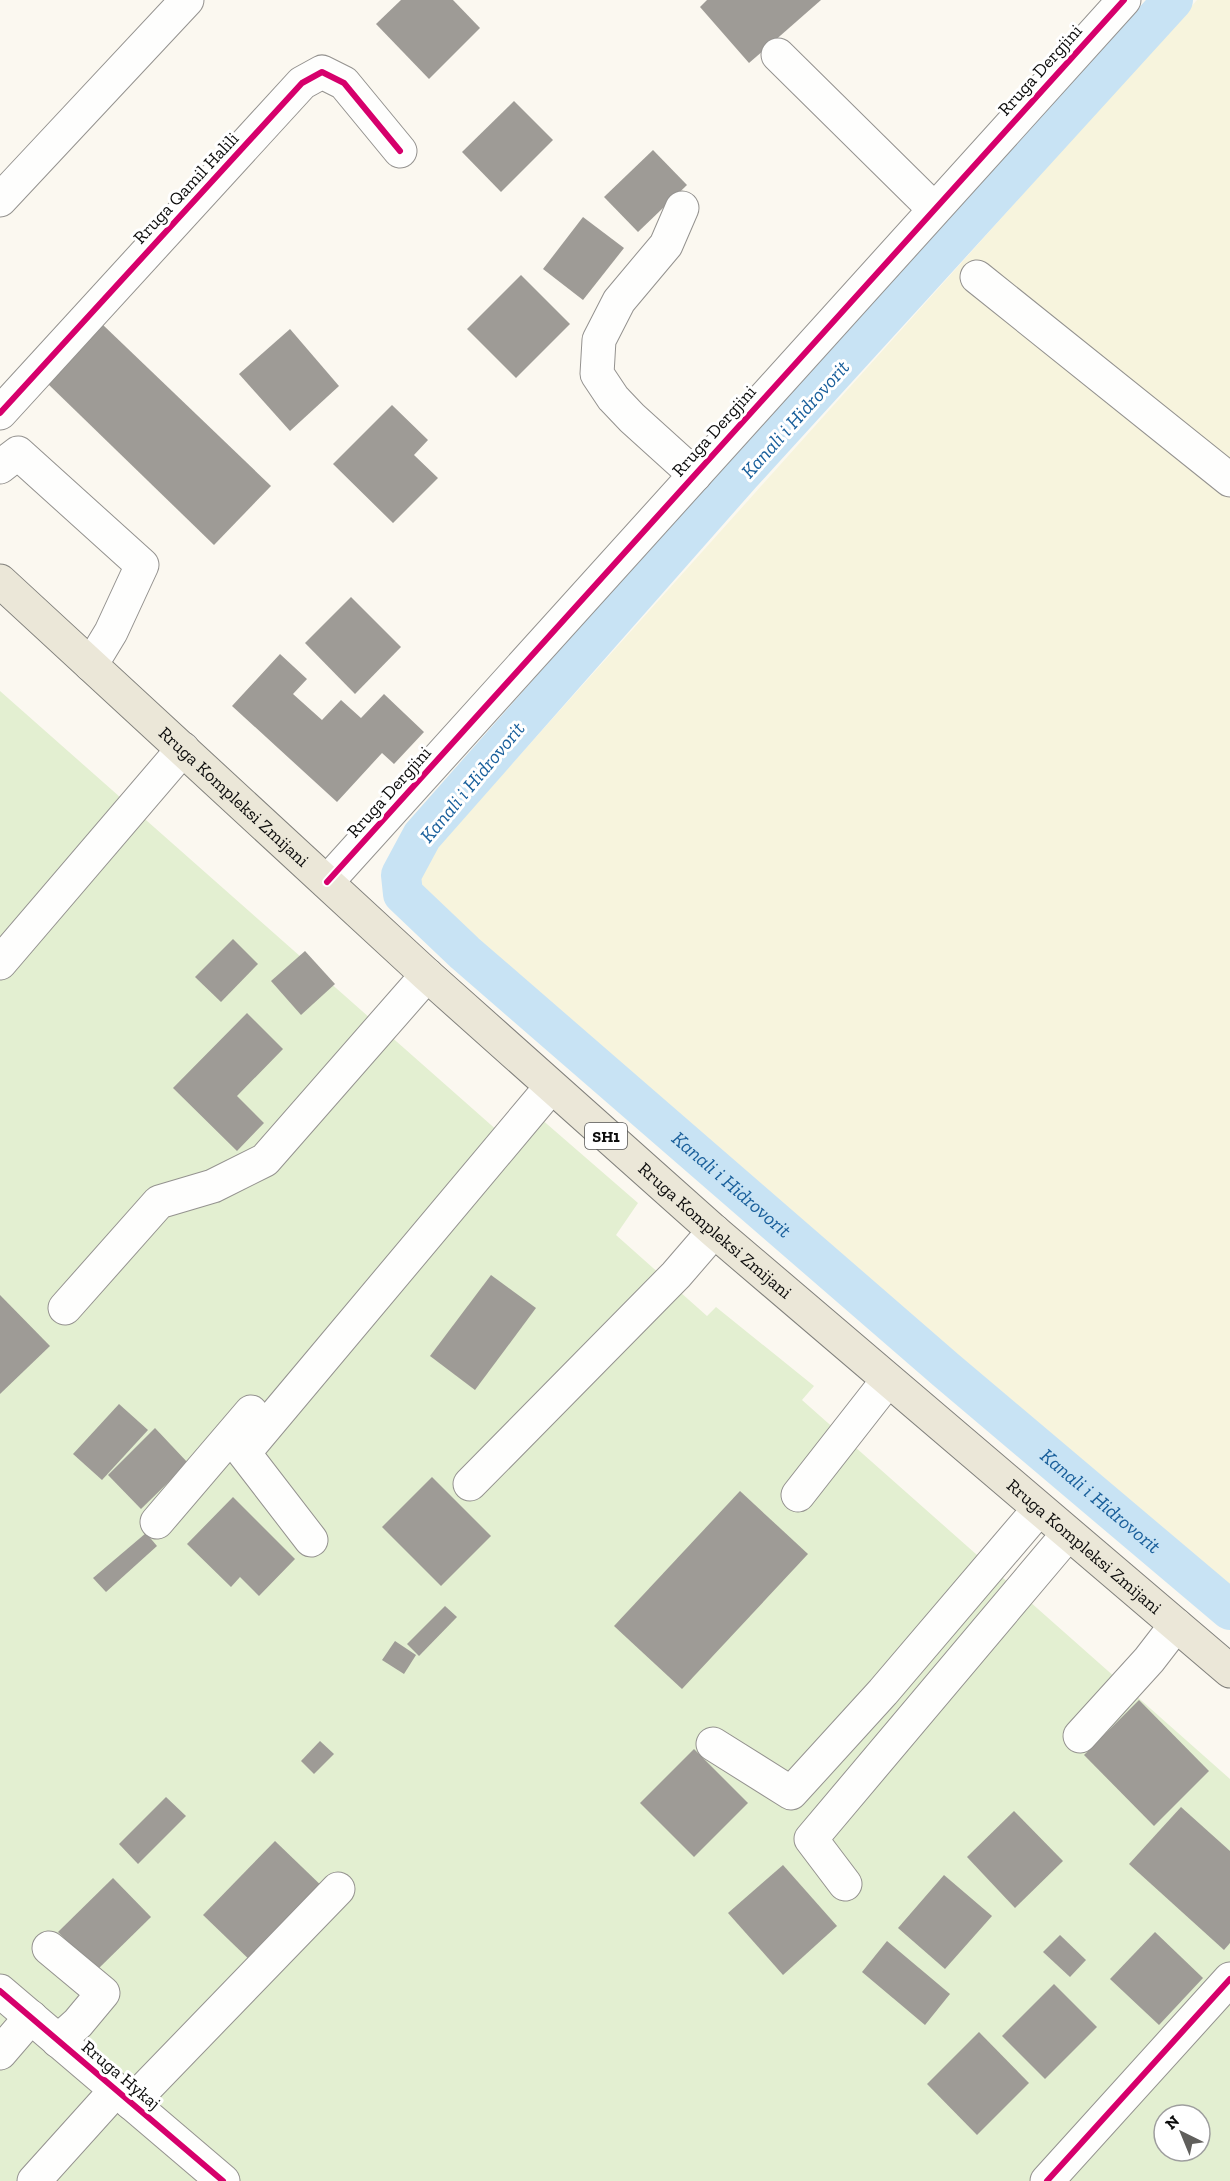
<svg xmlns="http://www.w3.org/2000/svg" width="1230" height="2181" font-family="'Zilla Slab',serif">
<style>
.farmland{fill:#f7f4dd}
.green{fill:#e3efd1;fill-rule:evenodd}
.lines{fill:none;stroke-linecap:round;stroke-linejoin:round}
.canal{stroke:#c8e3f4;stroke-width:40}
.building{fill:#9e9b96}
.minor-casing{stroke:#94928f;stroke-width:35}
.major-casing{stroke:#81807c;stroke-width:35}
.minor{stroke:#fefefd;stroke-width:33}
.major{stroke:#ebe7d8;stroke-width:33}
.cycleway-casing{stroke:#fff;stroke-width:10}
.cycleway{stroke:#d6006c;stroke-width:6}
.labels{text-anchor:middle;stroke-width:6;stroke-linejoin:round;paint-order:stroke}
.shield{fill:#fff;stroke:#555;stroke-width:1.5}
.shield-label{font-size:16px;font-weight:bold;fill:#0c0c0c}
.street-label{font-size:18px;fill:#0c0c0c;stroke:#fff}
.water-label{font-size:20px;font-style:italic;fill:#195f9b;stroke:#fff}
</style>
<rect width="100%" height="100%" fill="#fbf8f0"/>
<!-- farmland -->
<path class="farmland" d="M 1197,0 L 1230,0 L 1230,1601 L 586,1048 L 406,882 Z"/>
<!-- green -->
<path class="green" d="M 0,691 L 517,1148 L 540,1118 L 638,1203 L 616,1235 L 707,1316 L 716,1307 L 814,1386 L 802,1400 L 1230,1779 L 1230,2181 L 0,2181 ZM 1164,2115 L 1200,2115 L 1200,2151 L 1164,2151 Z"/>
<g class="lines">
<!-- canal -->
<path class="canal" id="s1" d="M 1173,0 L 741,474 L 422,836 L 401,875 L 403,894 L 465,953 L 946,1370 L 1230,1610"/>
</g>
<!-- building -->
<g class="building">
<path d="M 401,0 L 453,0 L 480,28 L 429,79 L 376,24 Z"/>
<path d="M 707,0 L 821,0 L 749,63 L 700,7 Z"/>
<path d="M 514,101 L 553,140 L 501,192 L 462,152 Z"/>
<path d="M 653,150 L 687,185 L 638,232 L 604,197 Z"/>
<path d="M 583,217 L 624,248 L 583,300 L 543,269 Z"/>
<path d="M 521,275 L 570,324 L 516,378 L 467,329 Z"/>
<path d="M 102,324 L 271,486 L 214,545 L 46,382 Z"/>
<path d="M 290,329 L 339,386 L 290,431 L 239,374 Z"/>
<path d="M 392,405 L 428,440 L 414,455 L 438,478 L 393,523 L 333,464 Z"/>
<path d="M 351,597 L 401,647 L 355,694 L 305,643 Z"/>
<path d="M 280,654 L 307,679 L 293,694 L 322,720 L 341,700 L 361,718 L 384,694 L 424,732 L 394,764 L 382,753 L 337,802 L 232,706 Z"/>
<path d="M 233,939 L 258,964 L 221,1002 L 195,977 Z"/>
<path d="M 305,951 L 335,984 L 301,1015 L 271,981 Z"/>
<path d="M 247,1013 L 283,1049 L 237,1096 L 264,1123 L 237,1151 L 173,1088 Z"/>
<path d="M 491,1275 L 536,1308 L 475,1390 L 430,1356 Z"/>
<path d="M 0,1295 L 50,1346 L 0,1394 Z"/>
<path d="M 119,1404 L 148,1430 L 102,1480 L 73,1454 Z"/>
<path d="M 155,1428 L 188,1463 L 141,1509 L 108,1475 Z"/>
<path d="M 432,1477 L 491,1536 L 441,1586 L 382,1527 Z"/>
<path d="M 740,1491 L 808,1554 L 682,1689 L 614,1626 Z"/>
<path d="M 233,1497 L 295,1559 L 259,1596 L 240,1577 L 231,1587 L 187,1544 Z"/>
<path d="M 146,1533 L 157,1546 L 106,1592 L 93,1578 Z"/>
<path d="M 445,1606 L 457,1617 L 419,1656 L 407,1644 Z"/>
<path d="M 395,1641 L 416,1655 L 404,1674 L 382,1660 Z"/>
<path d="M 1139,1700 L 1209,1771 L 1154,1826 L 1084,1755 Z"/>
<path d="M 320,1741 L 334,1754 L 314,1774 L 301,1761 Z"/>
<path d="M 694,1749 L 748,1803 L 694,1857 L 640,1803 Z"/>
<path d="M 166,1797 L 186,1816 L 138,1864 L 119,1844 Z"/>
<path d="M 1181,1807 L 1230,1851 L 1230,1943 L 1224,1950 L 1129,1864 Z"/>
<path d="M 1014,1811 L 1063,1861 L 1015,1908 L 967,1857 Z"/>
<path d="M 275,1841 L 329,1893 L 257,1967 L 203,1915 Z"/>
<path d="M 783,1865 L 837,1926 L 783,1975 L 728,1913 Z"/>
<path d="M 944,1875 L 992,1916 L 945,1969 L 898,1928 Z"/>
<path d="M 113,1878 L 151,1917 L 96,1971 L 58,1932 Z"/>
<path d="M 1155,1932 L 1203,1978 L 1159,2025 L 1110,1979 Z"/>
<path d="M 1060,1935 L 1086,1960 L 1070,1977 L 1043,1952 Z"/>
<path d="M 887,1941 L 950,1994 L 925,2025 L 862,1972 Z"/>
<path d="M 1054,1984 L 1097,2027 L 1045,2079 L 1002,2036 Z"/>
<path d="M 979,2032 L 1029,2083 L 977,2135 L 927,2084 Z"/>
</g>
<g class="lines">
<!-- minor casing -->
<g class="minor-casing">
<g id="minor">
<path d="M 778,55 L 934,209"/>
<path d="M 0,200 L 187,0"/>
<path d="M 682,208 L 666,245 L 619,301 L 599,340 L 597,374 L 613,398 L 632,418 L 695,475"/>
<path d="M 977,277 L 1230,480"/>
<path d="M 0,413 L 302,83 L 322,72 L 344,83 L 400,151"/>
<path d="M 0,467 L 18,453 L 142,565 L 111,632 L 91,665"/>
<path d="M 327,882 L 1124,0"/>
<path d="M 0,963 L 183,749"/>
<path d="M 65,1308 L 159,1202 L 213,1186 L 265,1160 L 427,975"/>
<path d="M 470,1484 L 676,1275 L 714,1231"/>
<path d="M 798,1495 L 888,1380"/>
<path d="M 157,1522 L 251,1412"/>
<path d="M 311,1540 L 244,1453 L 551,1087"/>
<path d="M 1080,1736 L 1149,1660 L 1176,1625"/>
<path d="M 713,1744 L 791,1793 L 883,1692 L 1039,1509"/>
<path d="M 845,1884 L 811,1839 L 1068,1534"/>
<path d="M 49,1948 L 103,1993 L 78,2023 L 58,2041"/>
<path d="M 0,1991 L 223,2181"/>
<path d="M 0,2053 L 31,2017"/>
<path d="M 131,2103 L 338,1889"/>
<path d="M 34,2181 L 116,2090"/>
<path d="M 1047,2181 L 1230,1979"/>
</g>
</g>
<!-- major casing -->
<g class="major-casing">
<g id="major">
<path id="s2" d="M 0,581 L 427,975 L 714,1231 L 1230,1671"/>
</g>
</g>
<!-- minor -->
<use href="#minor" class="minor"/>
<!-- major -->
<use href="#major" class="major"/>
<!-- cycleway casing -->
<g class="cycleway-casing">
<g id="cycleway">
<path d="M 0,413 L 302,83 L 322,72 L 344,83 L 400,151"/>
<path d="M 327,882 L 1124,0"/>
<path d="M 0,1991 L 223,2181"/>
<path d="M 1047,2181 L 1230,1979"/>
</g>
</g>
<!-- cycleway -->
<use href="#cycleway" class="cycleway"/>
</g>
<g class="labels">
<!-- shield labels -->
<rect class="shield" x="585" y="1123" width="42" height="26" rx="4.5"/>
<g class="shield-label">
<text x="606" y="1142">SH1</text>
</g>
<!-- street labels -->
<g class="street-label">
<text transform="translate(1040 70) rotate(-48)" y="6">Rruga Dergjini</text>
<text transform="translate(186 188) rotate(-47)" y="6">Rruga Qamil Halili</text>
<text transform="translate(714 431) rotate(-48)" y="6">Rruga Dergjini</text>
<text transform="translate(389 792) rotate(-48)" y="6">Rruga Dergjini</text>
<text dy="6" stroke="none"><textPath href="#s2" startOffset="318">Rruga Kompleksi Zmijani</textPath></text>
<text dy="6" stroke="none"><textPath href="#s2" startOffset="966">Rruga Kompleksi Zmijani</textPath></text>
<text dy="6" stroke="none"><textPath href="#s2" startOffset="1452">Rruga Kompleksi Zmijani</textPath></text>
<text transform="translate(121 2075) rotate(40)" y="6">Rruga Hykaj</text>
</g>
<!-- water labels -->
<g class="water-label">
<text transform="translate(795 419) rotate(-48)" y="7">Kanali i Hidrovorit</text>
<text transform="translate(472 782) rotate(-50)" y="7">Kanali i Hidrovorit</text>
<text dy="7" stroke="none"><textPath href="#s1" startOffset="1626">Kanali i Hidrovorit</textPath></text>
<text dy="7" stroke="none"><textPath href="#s1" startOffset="2112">Kanali i Hidrovorit</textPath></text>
</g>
</g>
<!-- north arrow -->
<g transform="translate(1182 2133) rotate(317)"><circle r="28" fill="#ffffff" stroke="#9e9e9e" stroke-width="1.5"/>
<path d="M0-4.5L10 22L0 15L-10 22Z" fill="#605f5c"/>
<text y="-9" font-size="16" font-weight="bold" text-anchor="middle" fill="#0c0c0c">N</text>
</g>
</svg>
